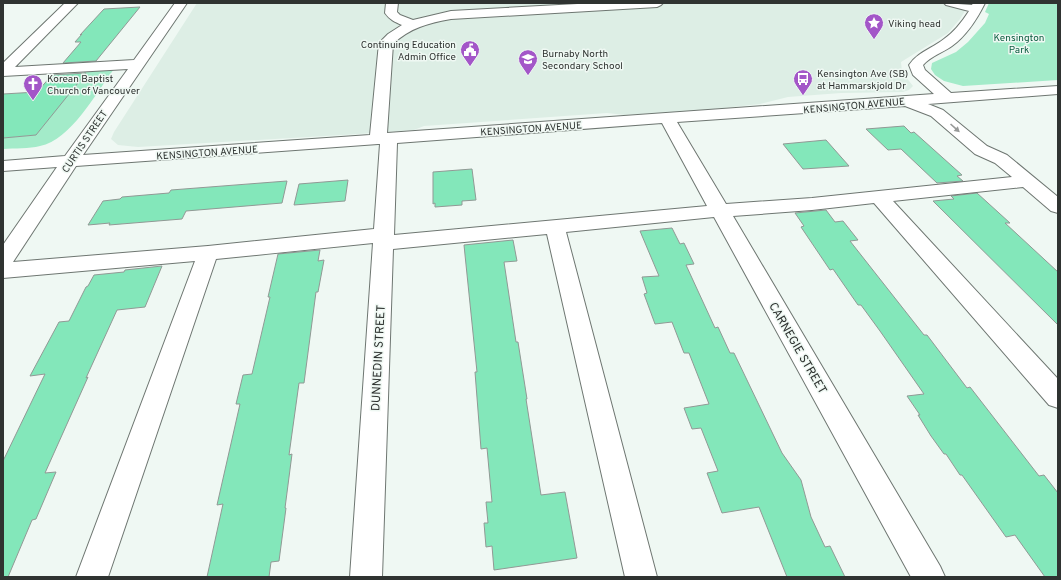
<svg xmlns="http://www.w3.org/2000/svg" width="1061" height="580" font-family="Overpass,sans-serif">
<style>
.built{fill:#ddeee5}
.green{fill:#a3ebc9}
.building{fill:#83e7ba;stroke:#919995}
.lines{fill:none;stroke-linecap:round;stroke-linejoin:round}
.minor-casing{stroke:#6e7671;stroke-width:2}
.minor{fill:#fff;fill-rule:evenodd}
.oneway{fill:#979998}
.labels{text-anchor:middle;stroke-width:3;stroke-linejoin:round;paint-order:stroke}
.far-poi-label{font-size:10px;fill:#2f3331;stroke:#eff8f3;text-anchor:start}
.far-park-label{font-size:10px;fill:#0d5d41;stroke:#eff8f3}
.far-street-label{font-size:10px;fill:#2f3331;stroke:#eff8f3}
.street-label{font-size:12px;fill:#2f3331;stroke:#eff8f3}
</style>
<rect width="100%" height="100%" fill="#eff8f3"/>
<!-- built -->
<path class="built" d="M 197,3 L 970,3 L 960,19 L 948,33 L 901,62 L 902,72 L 913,86 L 909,90 L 903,92 L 841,93 L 788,97 L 760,104 L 705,110 L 625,115 L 607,113 L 424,126 L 414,130 L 359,134 L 138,147 L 118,145 L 111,139 L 114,132 Z"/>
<!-- green -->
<g class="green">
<path d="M 989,3 L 1058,3 L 1058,80 L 963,86 L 944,81 L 935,75 L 931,69 L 932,63 L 956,52 L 968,42 L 985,23 L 989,14 L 985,12 Z"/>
<path d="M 114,69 C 96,93 71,140 40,146 C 29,149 15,148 3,149 L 3,138 L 36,135 L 85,71 Z"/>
</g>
<!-- building -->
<g class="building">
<path d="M 140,7 L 96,61 L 63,63 L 81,42 L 75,42 L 82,34 L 80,35 L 104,9 Z"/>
<path d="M 86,73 L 36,135 L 3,138 L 3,94 L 37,92 L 52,75 Z"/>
<path d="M 904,126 L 911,133 L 914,132 L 962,175 L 957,176 L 963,181 L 937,183 L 901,149 L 888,150 L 866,129 Z"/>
<path d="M 826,140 L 849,166 L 803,169 L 783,144 Z"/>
<path d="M 472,169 L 476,200 L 462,201 L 462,205 L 435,207 L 435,203 L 433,204 L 433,172 Z"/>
<path d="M 348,180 L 345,201 L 294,205 L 299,184 Z"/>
<path d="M 287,181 L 282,203 L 186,211 L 182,219 L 109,225 L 110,223 L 88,225 L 103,201 L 120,199 L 122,197 L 169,193 L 171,190 Z"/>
<path d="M 977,193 L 1010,223 L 1005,223 L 1058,272 L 1058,325 L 933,201 L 954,199 L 951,196 Z"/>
<path d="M 826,210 L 835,222 L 843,221 L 858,240 L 850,241 L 924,335 L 927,335 L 967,388 L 970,387 L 1039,476 L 1044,475 L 1058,493 L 1058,577 L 1045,577 L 1015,535 L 1006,537 L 962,475 L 960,475 L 946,454 L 944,454 L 931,436 L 918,415 L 920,415 L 907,396 L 924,394 L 880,331 L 861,305 L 858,305 L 833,269 L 830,270 L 801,227 L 804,226 L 795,213 Z"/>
<path d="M 672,228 L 680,244 L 684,243 L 694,264 L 686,265 L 715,328 L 718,327 L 730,353 L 734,353 L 782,453 L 801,480 L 811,517 L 825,547 L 830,546 L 845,577 L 787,577 L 759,507 L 722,513 L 707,473 L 718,471 L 701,428 L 692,429 L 684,408 L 709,404 L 689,353 L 684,353 L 672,322 L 655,324 L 644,294 L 647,293 L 642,277 L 659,276 L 640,231 Z"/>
<path d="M 513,240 L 517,261 L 504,262 L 516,342 L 518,342 L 527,399 L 526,399 L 541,495 L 565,492 L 577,558 L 494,570 L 492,546 L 486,547 L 484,523 L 488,523 L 486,502 L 492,502 L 487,448 L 481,449 L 475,372 L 477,372 L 464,245 Z"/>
<path d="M 320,250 L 318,261 L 324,260 L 318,292 L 316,292 L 304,383 L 299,383 L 289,455 L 292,454 L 285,508 L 286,508 L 279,561 L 271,562 L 269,577 L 207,577 L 223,504 L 217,505 L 240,404 L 236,404 L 243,375 L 252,374 L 270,297 L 268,297 L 278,254 Z"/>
<path d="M 162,266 L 145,307 L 117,310 L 86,378 L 88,377 L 45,473 L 56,472 L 36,519 L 32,520 L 8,577 L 3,577 L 3,461 L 45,374 L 30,376 L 59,322 L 69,321 L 86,287 L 88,286 L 94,275 L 124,272 L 125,270 Z"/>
</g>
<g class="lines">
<!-- minor casing -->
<g class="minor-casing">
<path id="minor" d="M 65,3 L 78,3 L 15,67 L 134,60 L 175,3 L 187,3 L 83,155 L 370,135 L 379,43 L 388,34 L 402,25 C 395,22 390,20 385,13 L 386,3 L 398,3 L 397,12 L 400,15 L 413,20 L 451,11 L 596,3 L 663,3 L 661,5 L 657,7 L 451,19 C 429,23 409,28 393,44 L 387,133 L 934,94 L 913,75 L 909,65 C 918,52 931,49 944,39 C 954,32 962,22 969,11 L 946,5 L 944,3 L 972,5 L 973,3 L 985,3 C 977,19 967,35 952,46 C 942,53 931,56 923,65 L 925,70 L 951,93 L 1058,86 L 1058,94 L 928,104 L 943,110 L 987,146 L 1007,155 L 1058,197 L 1058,213 L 1051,211 L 1023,187 L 893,201 L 1058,379 L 1058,408 L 1049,405 L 874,203 L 812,210 L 733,216 L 940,566 L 945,577 L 911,577 L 714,217 L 566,232 L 657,577 L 625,577 L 547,234 L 393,249 L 382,577 L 350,577 L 373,243 L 216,259 L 108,577 L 76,577 L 195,261 L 3,278 L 3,245 L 57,167 L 3,171 L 3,161 L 65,156 L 128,69 L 3,76 L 3,63 ZM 905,106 L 931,116 L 975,154 L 995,163 L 1012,177 L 812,198 L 726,204 L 677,122 ZM 662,123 L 707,206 L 394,235 L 397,143 ZM 378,144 L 380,144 L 374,229 L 208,246 L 13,262 L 76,166 Z"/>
</g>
<!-- minor -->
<use href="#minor" class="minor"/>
</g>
<!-- one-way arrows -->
<defs><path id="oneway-solid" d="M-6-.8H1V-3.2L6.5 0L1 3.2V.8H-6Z"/></defs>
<use class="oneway" href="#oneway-solid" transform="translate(955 128) rotate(42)"/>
<!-- icons -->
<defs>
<g id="sight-pin" transform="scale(1)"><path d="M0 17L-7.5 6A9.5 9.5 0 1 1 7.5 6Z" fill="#a356c8" stroke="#eff8f3"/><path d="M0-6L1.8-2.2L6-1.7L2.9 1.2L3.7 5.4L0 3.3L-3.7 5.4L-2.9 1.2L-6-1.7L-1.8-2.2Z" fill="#fff"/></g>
<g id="civic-pin" transform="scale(1)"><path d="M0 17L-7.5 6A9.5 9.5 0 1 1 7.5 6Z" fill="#a356c8" stroke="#eff8f3"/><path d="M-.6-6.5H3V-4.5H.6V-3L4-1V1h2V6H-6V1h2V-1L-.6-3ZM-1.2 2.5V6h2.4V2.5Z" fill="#fff"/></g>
<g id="school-pin" transform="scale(1)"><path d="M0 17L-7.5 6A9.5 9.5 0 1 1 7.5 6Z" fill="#a356c8" stroke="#eff8f3"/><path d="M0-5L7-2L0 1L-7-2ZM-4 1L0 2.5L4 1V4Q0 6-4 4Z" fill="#fff"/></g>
<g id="bus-pin" transform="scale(1)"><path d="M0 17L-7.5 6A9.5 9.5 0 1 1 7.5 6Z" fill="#a356c8" stroke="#eff8f3"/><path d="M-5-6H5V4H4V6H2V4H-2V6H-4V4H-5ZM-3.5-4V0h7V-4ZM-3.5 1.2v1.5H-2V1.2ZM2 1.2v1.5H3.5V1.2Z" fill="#fff"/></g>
<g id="church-pin" transform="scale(1)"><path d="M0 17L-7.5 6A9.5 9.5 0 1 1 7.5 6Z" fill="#a356c8" stroke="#eff8f3"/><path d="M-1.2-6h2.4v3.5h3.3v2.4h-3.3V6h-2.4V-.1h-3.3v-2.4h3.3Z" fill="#fff"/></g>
</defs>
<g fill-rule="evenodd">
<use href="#sight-pin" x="874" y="23"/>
<use href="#civic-pin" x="470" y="50"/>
<use href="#school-pin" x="528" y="59"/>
<use href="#bus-pin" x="803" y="79"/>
<use href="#church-pin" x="33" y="84"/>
</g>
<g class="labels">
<!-- far-poi labels -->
<g class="far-poi-label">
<text x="888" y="27">Viking head</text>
<text x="456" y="48" text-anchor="end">Continuing Education<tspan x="456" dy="12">Admin Office</tspan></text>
<text x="542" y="57">Burnaby North<tspan x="542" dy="12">Secondary School</tspan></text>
<text x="817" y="77">Kensington Ave (SB)<tspan x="817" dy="12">at Hammarskjold Dr</tspan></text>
<text x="47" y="82">Korean Baptist<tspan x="47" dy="12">Church of Vancouver</tspan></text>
</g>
<!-- far-park labels -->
<g class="far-park-label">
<text x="1019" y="41">Kensington<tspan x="1019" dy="12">Park</tspan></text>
</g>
<!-- far-street labels -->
<g class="far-street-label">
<text transform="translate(854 105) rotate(-5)" y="4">KENSINGTON AVENUE</text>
<text transform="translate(531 128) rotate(-4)" y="4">KENSINGTON AVENUE</text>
<text transform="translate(84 141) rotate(-56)" y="4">CURTIS STREET</text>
<text transform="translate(207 152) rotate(-4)" y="4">KENSINGTON AVENUE</text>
</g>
<!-- street labels -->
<g class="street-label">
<text transform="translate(798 348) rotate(60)" y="4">CARNEGIE STREET</text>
<text transform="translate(378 358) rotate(-87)" y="4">DUNNEDIN STREET</text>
</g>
</g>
<!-- border -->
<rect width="1061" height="580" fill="none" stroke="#2f3331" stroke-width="8"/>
</svg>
